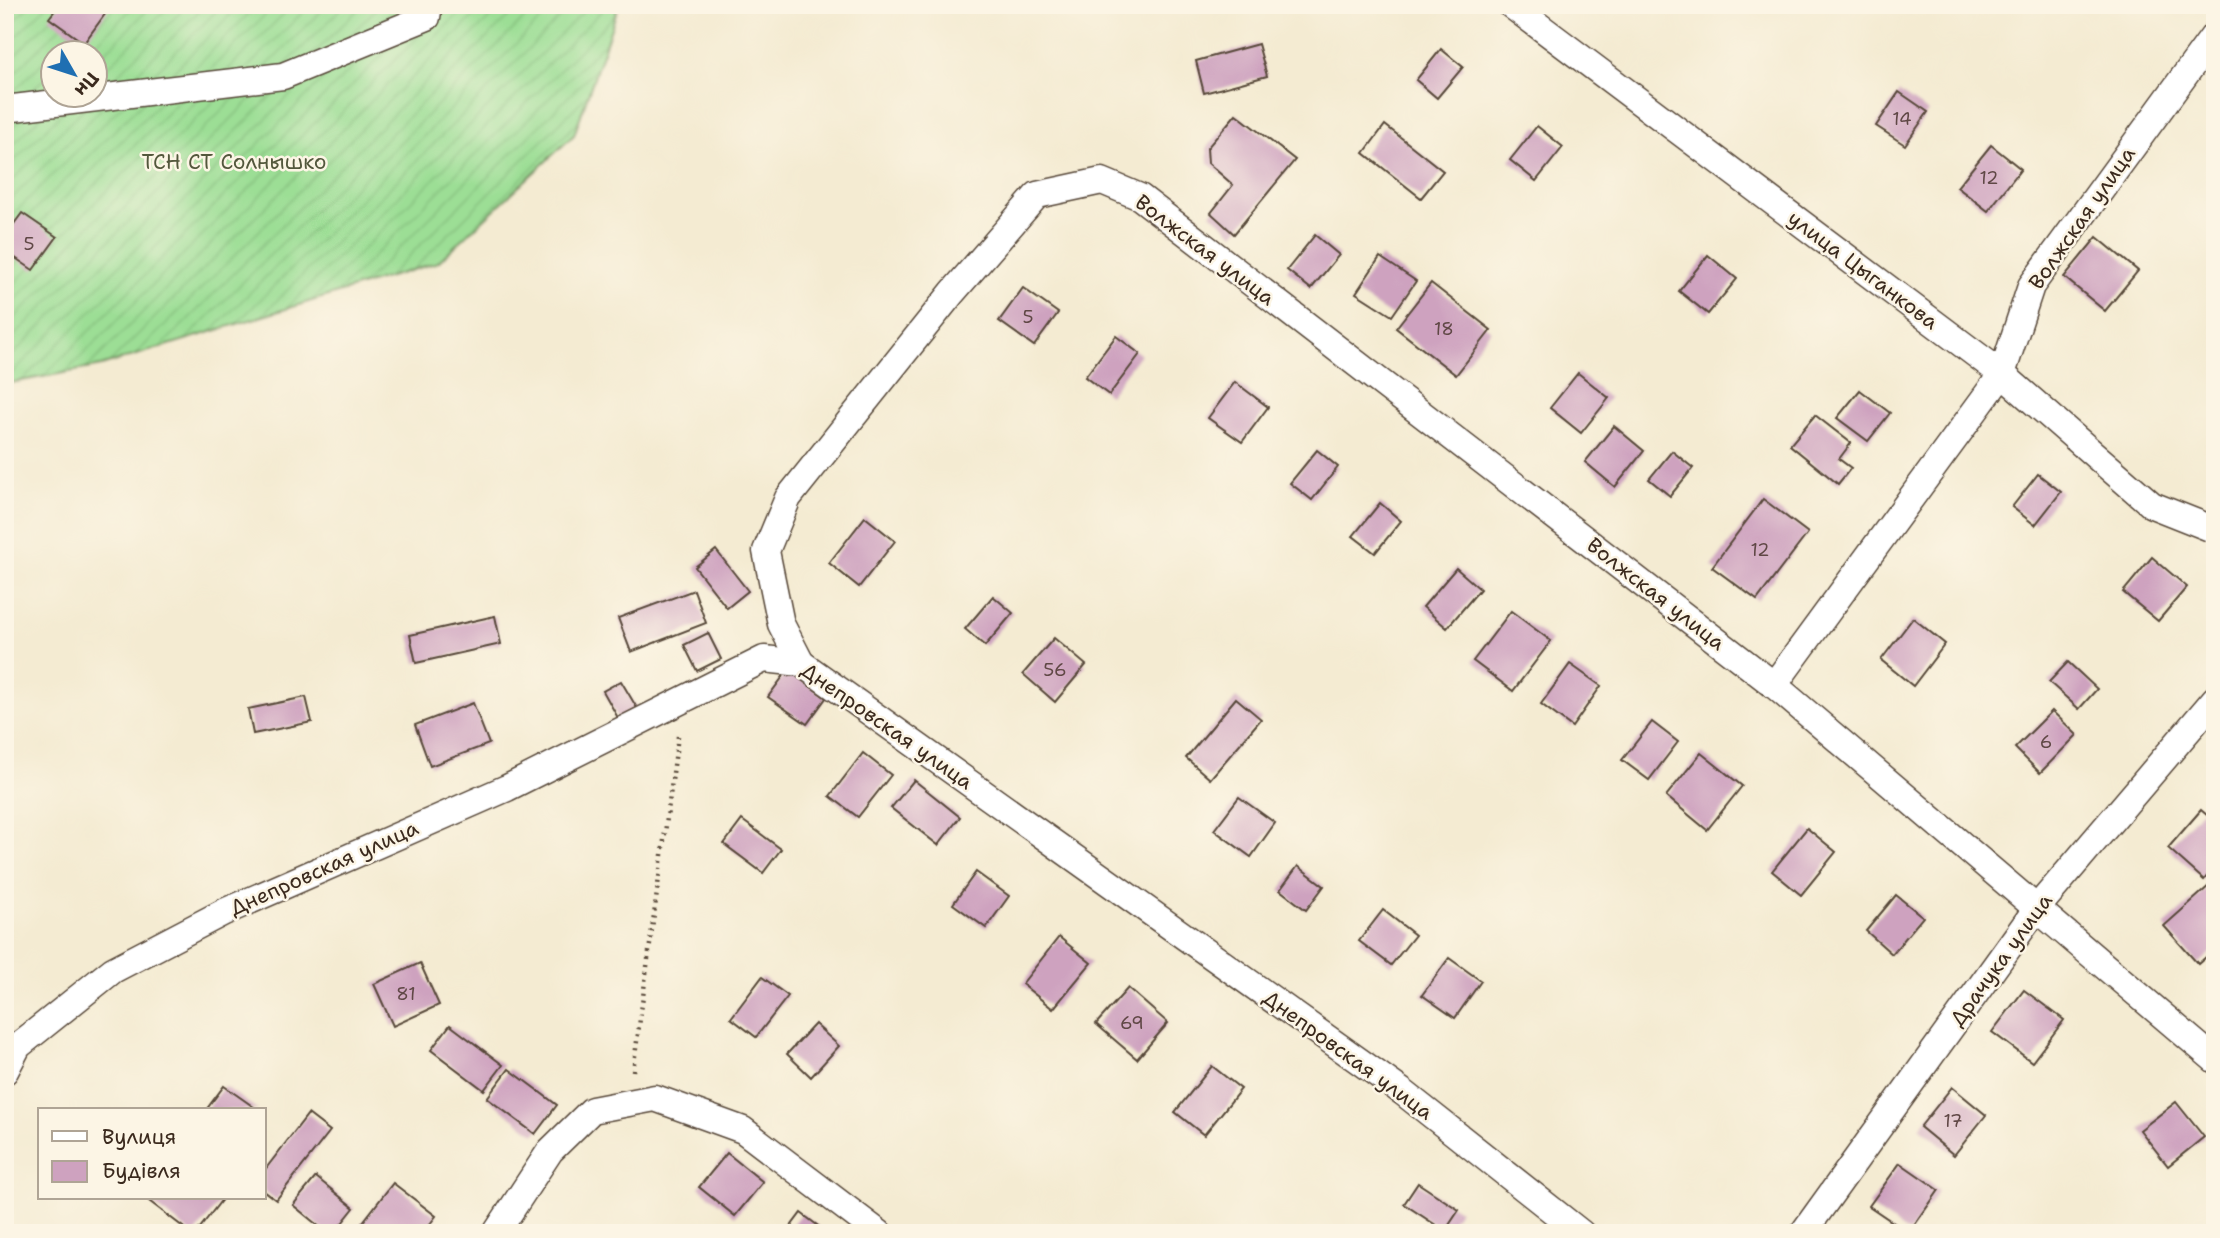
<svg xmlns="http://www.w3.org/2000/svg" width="2220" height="1238" font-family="'Shantell Sans',sans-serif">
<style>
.garden{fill:url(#garden-furrows);stroke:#6c845a;stroke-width:2;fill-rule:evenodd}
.building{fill:#cea2bf}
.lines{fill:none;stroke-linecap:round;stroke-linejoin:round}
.street-casing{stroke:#574739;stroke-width:29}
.path{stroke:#574739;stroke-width:4.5;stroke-dasharray:2 5;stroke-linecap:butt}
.street{stroke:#fff;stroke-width:26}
.labels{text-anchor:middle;stroke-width:5;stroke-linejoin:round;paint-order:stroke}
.number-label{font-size:18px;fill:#604846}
.park-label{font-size:21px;fill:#53573c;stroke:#fcf5e5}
.street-label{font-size:21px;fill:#3b2a1e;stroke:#fcf5e5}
</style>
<defs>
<pattern id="garden-furrows" width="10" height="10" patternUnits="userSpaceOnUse" patternTransform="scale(1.75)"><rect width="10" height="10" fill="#9cde95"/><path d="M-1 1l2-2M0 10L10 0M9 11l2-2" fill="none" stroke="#87bf80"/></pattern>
</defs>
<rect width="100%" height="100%" fill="#fcf5e5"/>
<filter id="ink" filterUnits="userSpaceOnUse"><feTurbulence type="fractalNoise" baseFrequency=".0143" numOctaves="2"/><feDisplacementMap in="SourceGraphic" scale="14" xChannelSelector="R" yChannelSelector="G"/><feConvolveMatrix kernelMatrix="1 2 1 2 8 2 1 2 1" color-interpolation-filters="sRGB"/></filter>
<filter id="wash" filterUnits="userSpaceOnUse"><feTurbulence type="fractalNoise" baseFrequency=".00686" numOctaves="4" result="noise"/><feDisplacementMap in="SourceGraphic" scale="28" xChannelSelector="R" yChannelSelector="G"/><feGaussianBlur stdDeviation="1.57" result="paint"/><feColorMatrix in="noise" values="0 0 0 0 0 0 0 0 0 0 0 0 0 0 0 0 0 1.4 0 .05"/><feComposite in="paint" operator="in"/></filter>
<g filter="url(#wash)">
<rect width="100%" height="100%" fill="#f4ebd2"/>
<!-- garden -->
<path class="garden" d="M 5,5 L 619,5 L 574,135 L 438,262 L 101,366 L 5,384 ZM 52,52 L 94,52 L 94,94 L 52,94 Z"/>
<g id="blocks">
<!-- building -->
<g class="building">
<path d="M 59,5 L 101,5 L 108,10 L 84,43 L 49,18 Z"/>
<path d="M 1258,44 L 1267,76 L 1204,93 L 1196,61 Z"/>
<path d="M 1441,49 L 1463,67 L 1437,98 L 1416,80 Z"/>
<path d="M 1899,92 L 1928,112 L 1905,145 L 1876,126 Z"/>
<path d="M 1236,114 L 1295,160 L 1234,234 L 1211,213 L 1233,185 L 1208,163 L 1207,148 Z"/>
<path d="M 1385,125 L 1443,171 L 1421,198 L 1364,153 Z"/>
<path d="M 1537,126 L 1563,147 L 1536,181 L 1510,160 Z"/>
<path d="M 1991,145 L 2021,169 L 1988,211 L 1957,187 Z"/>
<path d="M 22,213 L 57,237 L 33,270 L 5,251 L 5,236 Z"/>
<path d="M 1315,235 L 1339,255 L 1311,289 L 1287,270 Z"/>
<path d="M 2097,237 L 2138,271 L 2105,311 L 2064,277 Z"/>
<path d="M 1708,255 L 1737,279 L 1708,314 L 1679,291 Z"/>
<path d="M 1380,257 L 1416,281 L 1392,316 L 1356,293 Z"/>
<path d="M 1431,283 L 1491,330 L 1456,375 L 1396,328 Z"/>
<path d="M 1023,288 L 1058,313 L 1034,346 L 999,321 Z"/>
<path d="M 1116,336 L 1140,354 L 1109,395 L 1085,377 Z"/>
<path d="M 1578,373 L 1609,398 L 1581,433 L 1550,408 Z"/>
<path d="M 1235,382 L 1268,407 L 1242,442 L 1208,418 Z"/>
<path d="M 1860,390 L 1890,413 L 1868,441 L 1837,418 Z"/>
<path d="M 1815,415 L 1851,443 L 1839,459 L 1851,468 L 1838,484 L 1790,445 Z"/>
<path d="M 1614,426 L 1644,451 L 1615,487 L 1585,462 Z"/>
<path d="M 1317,450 L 1338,467 L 1312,500 L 1290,483 Z"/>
<path d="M 1672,451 L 1693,468 L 1670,496 L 1649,479 Z"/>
<path d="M 2038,474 L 2061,492 L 2035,525 L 2012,507 Z"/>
<path d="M 1763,499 L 1808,533 L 1757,600 L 1712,567 Z"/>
<path d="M 1380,503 L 1401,521 L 1375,553 L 1353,536 Z"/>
<path d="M 865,517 L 895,541 L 859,587 L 829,563 Z"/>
<path d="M 716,550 L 748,591 L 727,608 L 695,567 Z"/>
<path d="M 2152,557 L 2187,587 L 2158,621 L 2123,592 Z"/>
<path d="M 1456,568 L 1480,589 L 1447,628 L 1423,607 Z"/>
<path d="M 694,590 L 706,623 L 631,652 L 618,618 Z"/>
<path d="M 993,596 L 1013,613 L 985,646 L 965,629 Z"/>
<path d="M 1511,611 L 1551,641 L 1513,691 L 1473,661 Z"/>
<path d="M 495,616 L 501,644 L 416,663 L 410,635 Z"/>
<path d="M 1913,618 L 1945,644 L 1913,686 L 1881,660 Z"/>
<path d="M 708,633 L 721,659 L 697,671 L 684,645 Z"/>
<path d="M 1054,638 L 1086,665 L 1055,702 L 1023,674 Z"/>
<path d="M 2068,662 L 2097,689 L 2079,709 L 2049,682 Z"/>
<path d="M 1570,664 L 1601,686 L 1572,727 L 1541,704 Z"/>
<path d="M 788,670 L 826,698 L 807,724 L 768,697 Z"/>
<path d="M 621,681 L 637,708 L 618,718 L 603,691 Z"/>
<path d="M 306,697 L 312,722 L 253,734 L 248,709 Z"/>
<path d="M 1236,698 L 1261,719 L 1210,779 L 1186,758 Z"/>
<path d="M 473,703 L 489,744 L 430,766 L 415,725 Z"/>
<path d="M 2052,711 L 2077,735 L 2040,773 L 2015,748 Z"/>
<path d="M 1652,722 L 1678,742 L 1649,780 L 1622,760 Z"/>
<path d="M 863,753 L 891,775 L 858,817 L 830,796 Z"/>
<path d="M 1701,753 L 1742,786 L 1707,830 L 1666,796 Z"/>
<path d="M 914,780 L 960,817 L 938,845 L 891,808 Z"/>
<path d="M 1239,797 L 1275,823 L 1251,857 L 1214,830 Z"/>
<path d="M 2201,810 L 2215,822 L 2215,867 L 2204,880 L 2168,848 Z"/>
<path d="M 742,820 L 781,849 L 763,873 L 724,844 Z"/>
<path d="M 1807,828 L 1836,852 L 1801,895 L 1772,871 Z"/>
<path d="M 1298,866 L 1324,886 L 1306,910 L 1280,890 Z"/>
<path d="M 976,872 L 1009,896 L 986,928 L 953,904 Z"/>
<path d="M 2210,885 L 2215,891 L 2215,949 L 2198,964 L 2164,926 Z"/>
<path d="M 1896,895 L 1923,917 L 1892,954 L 1866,931 Z"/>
<path d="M 1383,910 L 1415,935 L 1391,965 L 1359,941 Z"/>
<path d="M 1059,937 L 1091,963 L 1053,1009 L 1022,984 Z"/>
<path d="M 1449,958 L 1481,981 L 1455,1018 L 1422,995 Z"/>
<path d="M 420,963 L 439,1005 L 393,1026 L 374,984 Z"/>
<path d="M 762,977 L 788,996 L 756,1037 L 731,1018 Z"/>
<path d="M 1128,988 L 1168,1023 L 1137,1059 L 1096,1024 Z"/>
<path d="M 2024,990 L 2064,1020 L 2032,1062 L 1992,1032 Z"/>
<path d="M 815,1024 L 839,1046 L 811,1077 L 787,1054 Z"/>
<path d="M 450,1025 L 503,1065 L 484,1090 L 431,1050 Z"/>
<path d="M 1212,1066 L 1241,1089 L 1204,1135 L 1175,1112 Z"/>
<path d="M 509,1069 L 557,1105 L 535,1134 L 487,1098 Z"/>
<path d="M 224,1086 L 258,1110 L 206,1110 Z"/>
<path d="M 1952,1087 L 1986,1115 L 1954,1155 L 1920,1127 Z"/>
<path d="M 2176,1102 L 2204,1137 L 2168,1166 L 2140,1130 Z"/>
<path d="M 308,1114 L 330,1131 L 276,1200 L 264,1191 L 264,1171 Z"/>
<path d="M 727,1153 L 763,1182 L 735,1216 L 699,1187 Z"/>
<path d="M 1900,1163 L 1939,1190 L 1909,1233 L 1869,1206 Z"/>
<path d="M 316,1177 L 354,1208 L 334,1233 L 327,1233 L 293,1205 Z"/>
<path d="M 393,1183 L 436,1216 L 423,1233 L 366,1233 L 359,1227 Z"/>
<path d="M 1418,1183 L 1459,1210 L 1445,1231 L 1404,1204 Z"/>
<path d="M 145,1198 L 223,1198 L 196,1233 L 191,1233 Z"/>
<path d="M 801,1213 L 821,1228 L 818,1233 L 786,1233 Z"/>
</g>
</g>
</g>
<g filter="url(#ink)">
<use href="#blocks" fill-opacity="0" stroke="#574739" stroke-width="2"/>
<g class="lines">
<!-- street casing -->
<g class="street-casing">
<g id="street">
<path d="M 1511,5 L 2002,374 L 2152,505 L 2215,530"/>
<path d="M 5,109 L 283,76 L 427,17 L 429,5"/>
<path d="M 801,663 L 781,624 L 766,551 L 788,498 L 952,293 L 1037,195 L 1102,181 L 1140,197 L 1774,685 L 2215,1060"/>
<path d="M 1774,685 L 2002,374 L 2031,286 L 2215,34"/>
<path d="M 5,1071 L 18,1046 L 113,970 L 224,912 L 507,788 L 764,659 L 801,663 L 1404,1093 L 1581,1233"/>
<path d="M 496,1233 L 550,1151 L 592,1110 L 655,1098 L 743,1130 L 879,1233"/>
<path d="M 1803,1233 L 2037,908 L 2215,699"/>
</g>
</g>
<!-- path -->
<path class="path" d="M 633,1071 L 678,736"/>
<!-- street -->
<use href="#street" class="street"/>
</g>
</g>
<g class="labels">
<!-- number labels -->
<g class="number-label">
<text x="1902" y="125">14</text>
<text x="1989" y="184">12</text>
<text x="29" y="250">5</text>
<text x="1028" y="323">5</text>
<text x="1444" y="335">18</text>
<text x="1760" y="556">12</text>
<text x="1055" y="676">56</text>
<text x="2046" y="748">6</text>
<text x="406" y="1000">81</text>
<text x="1132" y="1029">69</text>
<text x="1953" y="1127">17</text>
</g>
<!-- park labels -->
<g class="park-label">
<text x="234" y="169">ТСН СТ Солнышко</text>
</g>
<!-- street labels -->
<g class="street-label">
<text transform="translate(2082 218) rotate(-55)" y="7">Волжская улица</text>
<text transform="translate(1205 250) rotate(37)" y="7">Волжская улица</text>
<text transform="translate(1863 270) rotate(37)" y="7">улица Цыганкова</text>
<text transform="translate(1656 594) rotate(38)" y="7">Волжская улица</text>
<text transform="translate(887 726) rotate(35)" y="7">Днепровская улица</text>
<text transform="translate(324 868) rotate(-24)" y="7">Днепровская улица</text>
<text transform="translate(2001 960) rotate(-54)" y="7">Драчука улица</text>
<text transform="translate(1348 1055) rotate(36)" y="7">Днепровская улица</text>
</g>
</g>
<!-- margin -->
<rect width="2220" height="1238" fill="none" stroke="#fcf5e5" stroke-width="28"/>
<!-- legend -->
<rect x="38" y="1108" width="228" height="91" fill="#fcf5e5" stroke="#afa495" stroke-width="2"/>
<rect x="52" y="1131" width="35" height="10" fill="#ffffff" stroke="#afa495" stroke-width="2"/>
<text x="102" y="1144" font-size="21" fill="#3b2a1e">Вулиця</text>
<rect x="52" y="1161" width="35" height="21" fill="#cea2bf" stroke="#afa495" stroke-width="2"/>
<text x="102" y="1178" font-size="21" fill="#3b2a1e">Будівля</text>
<!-- north arrow -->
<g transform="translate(74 74) rotate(129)"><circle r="33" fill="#fcf5e5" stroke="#afa495" stroke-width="2"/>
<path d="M0-5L12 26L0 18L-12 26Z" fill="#1f6fb2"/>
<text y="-10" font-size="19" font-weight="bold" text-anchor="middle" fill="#3b2a1e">Пн</text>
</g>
</svg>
